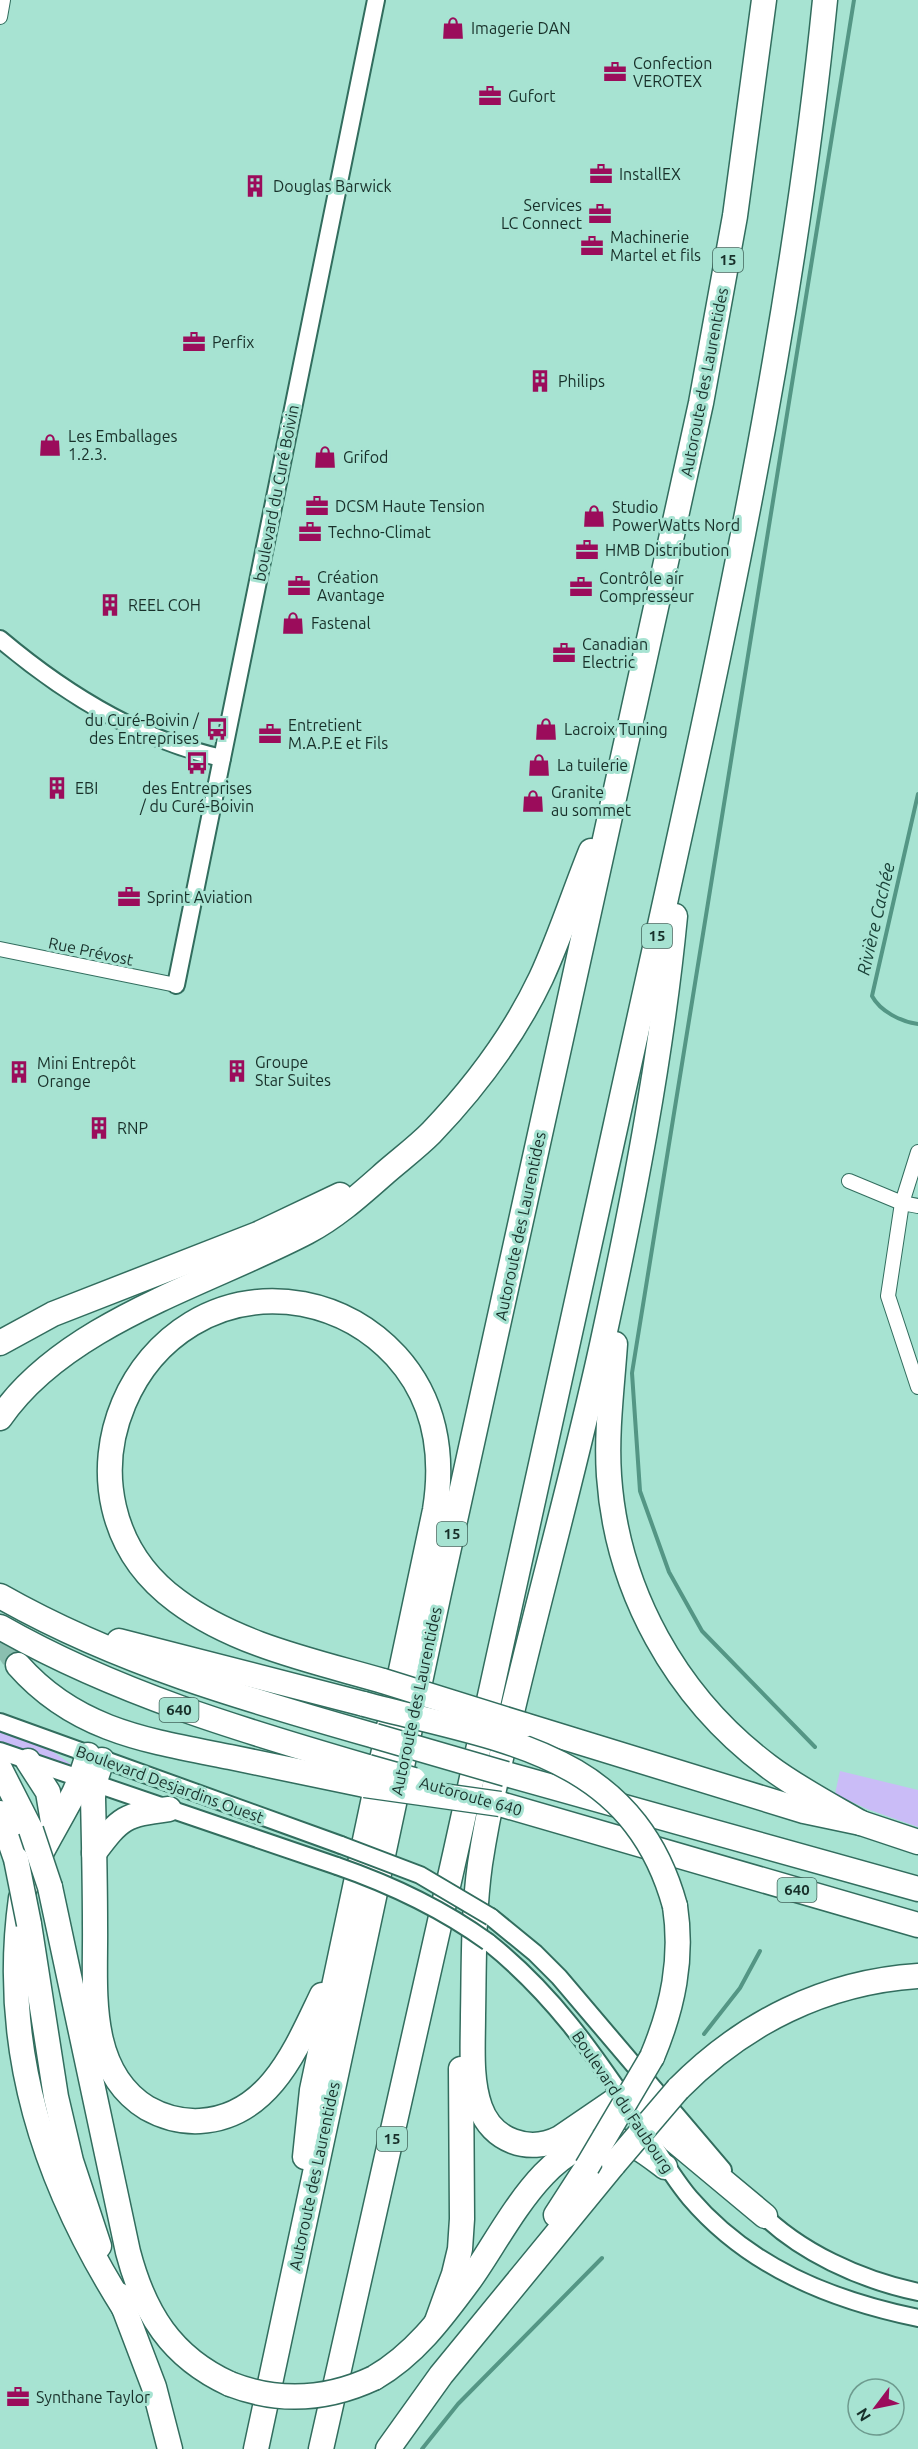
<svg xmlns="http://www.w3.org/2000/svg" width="918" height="2449" font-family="Ubuntu,sans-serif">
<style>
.green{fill:#cabcf7}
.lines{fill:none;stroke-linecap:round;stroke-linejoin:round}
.stream{stroke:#549685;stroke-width:4}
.motorway-tunnel{stroke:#8abfb0;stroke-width:24;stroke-dasharray:24 12;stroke-linecap:butt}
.minor-casing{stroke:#326d5e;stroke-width:16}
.tertiary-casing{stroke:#326d5e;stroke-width:20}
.motorway-casing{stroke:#326d5e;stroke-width:27}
.minor{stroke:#fff;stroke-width:14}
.tertiary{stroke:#fff;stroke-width:16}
.motorway{stroke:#fff;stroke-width:24}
.tertiary-bridge-casing{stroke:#326d5e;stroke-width:20;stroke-linecap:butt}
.motorway-bridge-casing{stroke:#326d5e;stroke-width:27;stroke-linecap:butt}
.tertiary-bridge{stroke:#fff;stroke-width:16}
.motorway-bridge{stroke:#fff;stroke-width:24}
.labels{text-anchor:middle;stroke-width:6;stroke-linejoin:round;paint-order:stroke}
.shield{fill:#a7e3d2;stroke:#43665c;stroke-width:1.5}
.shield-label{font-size:15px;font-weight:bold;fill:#18302a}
.poi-label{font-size:16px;fill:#18302a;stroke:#a7e3d2;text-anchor:start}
.street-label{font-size:16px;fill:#18302a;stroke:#a7e3d2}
.water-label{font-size:18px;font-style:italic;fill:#173e35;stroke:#a7e3d2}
</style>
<rect width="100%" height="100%" fill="#a7e3d2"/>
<!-- green -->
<g class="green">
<path d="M 0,1731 L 52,1751 L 72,1765 L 71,1767 L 0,1744 Z"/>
<path d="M 840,1771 L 918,1790 L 918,1827 L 867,1809 L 835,1794 Z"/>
</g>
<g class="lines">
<!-- stream -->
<g class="stream">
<path d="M 918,794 L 872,996 C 880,1011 901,1022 918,1024"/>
<path d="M 815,1747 L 702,1631 L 669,1572 L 640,1491 L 632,1373 L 854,0"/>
<path d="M 704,2034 L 740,1988 L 760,1951"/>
<path d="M 422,2449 L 458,2404 L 602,2258"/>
</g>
<!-- motorway-tunnel -->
<path class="motorway-tunnel" d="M 0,1638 L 18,1665"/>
<!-- minor casing -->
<g class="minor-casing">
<g id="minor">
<path d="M 0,17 L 3,0"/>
<path d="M 0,949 L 176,985"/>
<path d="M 918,1152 L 902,1203 L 888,1296 L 918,1387"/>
<path d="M 849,1181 L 902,1203 L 918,1206"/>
</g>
</g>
<!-- tertiary casing -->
<g class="tertiary-casing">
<g id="tertiary">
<path d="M 0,639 C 64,693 140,740 222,758"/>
<path d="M 176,985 L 376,0"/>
<path d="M 0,1722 L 341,1845"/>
<path d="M 0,1751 L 337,1866"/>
<path d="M 491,1917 L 535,1953 L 559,1977 L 723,2170"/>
<path d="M 488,1942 C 552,1993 592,2051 637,2118 C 654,2145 669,2173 690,2198 C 749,2267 831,2300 918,2318"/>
<path d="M 758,2210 C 799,2252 861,2280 918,2292"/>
</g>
</g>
<!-- motorway casing -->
<g class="motorway-casing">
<g id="motorway">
<path d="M 675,916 C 661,1060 633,1203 602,1345 C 574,1473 538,1600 508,1729 C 497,1773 487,1818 480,1864 C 473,1914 474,1965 473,2015 C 473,2045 470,2079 480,2107 C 492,2141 529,2154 560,2138 L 623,2095 L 634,2094 L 675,2141 L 765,2216"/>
<path d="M 0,1343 L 53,1314 L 258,1234 L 340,1195"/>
<path d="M 615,1344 C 612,1388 606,1432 609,1476 C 617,1591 676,1697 768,1766 C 797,1788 830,1805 861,1823"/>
<path d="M 0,1418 C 65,1323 208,1284 307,1232 C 337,1216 361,1194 386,1172 C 401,1159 417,1147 431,1133 C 475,1087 514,1035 541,978 C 560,937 574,893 591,851"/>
<path d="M 0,1596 C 118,1663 245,1699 375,1736"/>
<path d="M 0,1627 C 116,1693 241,1730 368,1767"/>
<path d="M 119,1641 L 364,1704"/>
<path d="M 18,1665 C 76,1731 149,1741 230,1757 C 275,1766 320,1776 365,1785"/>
<path d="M 524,1725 L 804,1811 L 861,1823 L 918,1842"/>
<path d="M 88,1755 C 84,1767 80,1781 74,1793 C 56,1828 34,1861 21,1898 C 0,2049 45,2183 124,2308"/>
<path d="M 102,1760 L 94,1784 L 93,1798 C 94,1840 95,1883 95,1925 C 96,1987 85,2070 147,2108 C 163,2117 181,2122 200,2121 C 269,2117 296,2049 322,1995"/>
<path d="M 28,1761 L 48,1792 L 54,1828"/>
<path d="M 0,1769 L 31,1830"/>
<path d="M 506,1774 L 918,1889"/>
<path d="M 500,1804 L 918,1925"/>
<path d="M 0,1813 L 16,1859"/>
<path d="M 94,1853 C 121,1817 124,1815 169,1809"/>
<path d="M 50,1887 L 128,2252 C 144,2313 171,2357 230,2384"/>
<path d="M 29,1924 L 56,2097 L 71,2161 L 99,2246"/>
<path d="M 652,2057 C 673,2007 683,1959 675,1906"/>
<path d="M 678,2089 C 743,2023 825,1982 918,1976"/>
<path d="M 305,2157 L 312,2090 L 435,1510 C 444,1454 435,1399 396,1356 C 371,1329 339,1311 303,1304 C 132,1275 38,1499 177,1601 C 236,1645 314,1661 383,1681"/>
<path d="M 556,2215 L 587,2167"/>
<path d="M 119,2295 L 154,2387 L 170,2449"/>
<path d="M 437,2321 L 454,2274 L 460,2249 L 462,2219 L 461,2069"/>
<path d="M 374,2378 C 414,2355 441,2319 469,2281 C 503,2235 545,2138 613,2140 C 633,2141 650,2156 665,2167"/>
<path d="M 256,2449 L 439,1593 L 701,403 L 735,216 L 764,0"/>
<path d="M 321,2449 C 423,2008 518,1566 616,1124 C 698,750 787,381 825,0"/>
<path d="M 388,2449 L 441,2375 L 614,2164"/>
</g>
</g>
<!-- minor -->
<use href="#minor" class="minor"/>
<!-- tertiary -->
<use href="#tertiary" class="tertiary"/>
<!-- motorway -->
<use href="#motorway" class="motorway"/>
<!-- tertiary-bridge casing -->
<g class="tertiary-bridge-casing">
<g id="tertiary-bridge">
<path d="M 341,1845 L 420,1875 L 491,1917"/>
<path d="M 337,1866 C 392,1885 441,1908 488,1942"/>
</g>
</g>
<!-- motorway-bridge casing -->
<g class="motorway-bridge-casing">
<g id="motorway-bridge">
<path d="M 383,1681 L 524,1725"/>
<path d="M 364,1704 C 497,1740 632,1750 675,1906"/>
<path d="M 375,1736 L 506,1774"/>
<path d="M 368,1767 L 414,1780"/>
<path d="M 365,1785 L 500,1804"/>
<path d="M 31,1830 L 50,1887"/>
<path d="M 16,1859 L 29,1924"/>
<path d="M 614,2164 L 678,2089"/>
<path d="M 587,2167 L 652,2057"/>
<path d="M 230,2384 C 279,2403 327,2400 374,2378"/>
</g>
</g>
<!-- tertiary-bridge -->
<use href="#tertiary-bridge" class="tertiary-bridge"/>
<!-- motorway-bridge -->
<use href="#motorway-bridge" class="motorway-bridge"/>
</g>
<!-- icons -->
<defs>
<g id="shop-bare" transform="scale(1.8)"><path d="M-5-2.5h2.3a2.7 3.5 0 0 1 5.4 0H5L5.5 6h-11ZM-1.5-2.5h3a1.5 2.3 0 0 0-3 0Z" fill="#9b0c5b" stroke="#a7e3d2" stroke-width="2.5" paint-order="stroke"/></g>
<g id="office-bare" transform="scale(1.8)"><path d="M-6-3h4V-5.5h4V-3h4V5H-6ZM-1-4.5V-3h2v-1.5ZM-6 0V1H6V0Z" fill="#9b0c5b" stroke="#a7e3d2" stroke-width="2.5" paint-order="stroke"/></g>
<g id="building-bare" transform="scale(1.8)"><path d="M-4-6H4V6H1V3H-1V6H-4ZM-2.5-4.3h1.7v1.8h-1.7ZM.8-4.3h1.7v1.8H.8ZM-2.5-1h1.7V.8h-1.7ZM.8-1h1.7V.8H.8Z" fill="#9b0c5b" stroke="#a7e3d2" stroke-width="2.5" paint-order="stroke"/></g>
<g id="bus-bare" transform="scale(1.8)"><path d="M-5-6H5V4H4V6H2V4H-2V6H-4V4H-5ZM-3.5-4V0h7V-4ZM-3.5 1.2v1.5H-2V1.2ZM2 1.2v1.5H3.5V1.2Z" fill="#9b0c5b" stroke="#a7e3d2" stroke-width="2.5" paint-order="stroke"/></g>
</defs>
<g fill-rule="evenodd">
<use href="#shop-bare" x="453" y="28"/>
<use href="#office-bare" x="615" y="72"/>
<use href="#office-bare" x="490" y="96"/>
<use href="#office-bare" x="601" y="174"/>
<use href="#building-bare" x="255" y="186"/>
<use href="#office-bare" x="600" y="214"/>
<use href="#office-bare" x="592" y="246"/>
<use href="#office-bare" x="194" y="342"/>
<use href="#building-bare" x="540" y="381"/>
<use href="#shop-bare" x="50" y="445"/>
<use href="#shop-bare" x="325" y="457"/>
<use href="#office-bare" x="317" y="506"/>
<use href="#shop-bare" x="594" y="516"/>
<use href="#office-bare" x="310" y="532"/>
<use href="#office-bare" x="587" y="550"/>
<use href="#office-bare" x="299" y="586"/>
<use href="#office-bare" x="581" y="587"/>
<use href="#building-bare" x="110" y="605"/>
<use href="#shop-bare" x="293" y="623"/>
<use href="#office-bare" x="564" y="653"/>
<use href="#bus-bare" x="217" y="729"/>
<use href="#shop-bare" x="546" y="729"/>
<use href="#office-bare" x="270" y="734"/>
<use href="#bus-bare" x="197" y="763"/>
<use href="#shop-bare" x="539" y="765"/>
<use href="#building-bare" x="57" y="788"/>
<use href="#shop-bare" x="533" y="801"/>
<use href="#office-bare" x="129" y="897"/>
<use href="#building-bare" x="237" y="1071"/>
<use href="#building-bare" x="19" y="1072"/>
<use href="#building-bare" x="99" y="1128"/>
<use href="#office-bare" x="18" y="2397"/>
</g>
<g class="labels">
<!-- shield labels -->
<g class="shield">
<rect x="713" y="248" width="30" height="24" rx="4.5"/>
<rect x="642" y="924" width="30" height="24" rx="4.5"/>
<rect x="437" y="1522" width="30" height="24" rx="4.5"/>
<rect x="159.5" y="1698" width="39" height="24" rx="4.5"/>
<rect x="777.5" y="1878" width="39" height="24" rx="4.5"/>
<rect x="377" y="2127" width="30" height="24" rx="4.5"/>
</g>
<g class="shield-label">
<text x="728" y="265">15</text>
<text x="657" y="941">15</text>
<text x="452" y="1539">15</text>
<text x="179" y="1715">640</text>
<text x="797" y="1895">640</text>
<text x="392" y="2144">15</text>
</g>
<!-- poi labels -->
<g class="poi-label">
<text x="471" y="34">Imagerie DAN</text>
<text x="633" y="69">Confection<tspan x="633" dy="18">VEROTEX</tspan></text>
<text x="508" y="102">Gufort</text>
<text x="619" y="180">InstallEX</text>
<text x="273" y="192">Douglas Barwick</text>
<text x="582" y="211" text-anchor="end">Services<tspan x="582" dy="18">LC Connect</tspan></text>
<text x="610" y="243">Machinerie<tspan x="610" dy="18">Martel et fils</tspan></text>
<text x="212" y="348">Perfix</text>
<text x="558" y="387">Philips</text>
<text x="68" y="442">Les Emballages<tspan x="68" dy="18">1.2.3.</tspan></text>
<text x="343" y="463">Grifod</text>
<text x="335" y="512">DCSM Haute Tension</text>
<text x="612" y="513">Studio<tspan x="612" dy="18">PowerWatts Nord</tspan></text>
<text x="328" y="538">Techno-Climat</text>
<text x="605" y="556">HMB Distribution</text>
<text x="317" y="583">Création<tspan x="317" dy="18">Avantage</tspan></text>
<text x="599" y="584">Contrôle air<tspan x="599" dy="18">Compresseur</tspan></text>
<text x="128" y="611">REEL COH</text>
<text x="311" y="629">Fastenal</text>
<text x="582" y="650">Canadian<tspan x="582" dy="18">Electric</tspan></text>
<text x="199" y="726" text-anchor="end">du Curé-Boivin /<tspan x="199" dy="18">des Entreprises</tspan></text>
<text x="288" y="731">Entretient<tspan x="288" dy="18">M.A.P.E et Fils</tspan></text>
<text x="564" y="735">Lacroix Tuning</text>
<text x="557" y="771">La tuilerie</text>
<text x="75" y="794">EBI</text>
<text x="197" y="794" text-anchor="middle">des Entreprises<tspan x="197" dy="18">/ du Curé-Boivin</tspan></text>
<text x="551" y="798">Granite<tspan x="551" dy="18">au sommet</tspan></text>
<text x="147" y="903">Sprint Aviation</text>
<text x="255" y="1068">Groupe<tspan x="255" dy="18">Star Suites</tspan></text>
<text x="37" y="1069">Mini Entrepôt<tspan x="37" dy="18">Orange</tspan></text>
<text x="117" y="1134">RNP</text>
<text x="36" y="2403">Synthane Taylor</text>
</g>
<!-- street labels -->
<g class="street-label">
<text transform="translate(704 382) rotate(-79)" y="6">Autoroute des Laurentides</text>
<text transform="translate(276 493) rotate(-79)" y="6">boulevard du Curé Boivin</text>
<text transform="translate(91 951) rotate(12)" y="6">Rue Prévost</text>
<text transform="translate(520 1226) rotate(-78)" y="6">Autoroute des Laurentides</text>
<text transform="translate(416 1701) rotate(-78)" y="6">Autoroute des Laurentides</text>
<text transform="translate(170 1784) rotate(20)" y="6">Boulevard Desjardins Ouest</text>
<text transform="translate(471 1796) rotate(16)" y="6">Autoroute 640</text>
<text transform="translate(623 2102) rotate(56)" y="6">Boulevard du Faubourg</text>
<text transform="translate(314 2176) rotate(-78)" y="6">Autoroute des Laurentides</text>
</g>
<!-- water labels -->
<g class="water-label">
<text transform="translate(876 919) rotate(-77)" y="6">Rivière Cachée</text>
</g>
</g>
<!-- north arrow -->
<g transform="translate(876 2407) rotate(238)"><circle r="28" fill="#a7e3d2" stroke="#6e9b8f" stroke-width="1.5"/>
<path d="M0-4.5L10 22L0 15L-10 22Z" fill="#9b0c5b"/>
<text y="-9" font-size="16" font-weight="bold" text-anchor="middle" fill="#18302a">N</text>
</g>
</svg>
